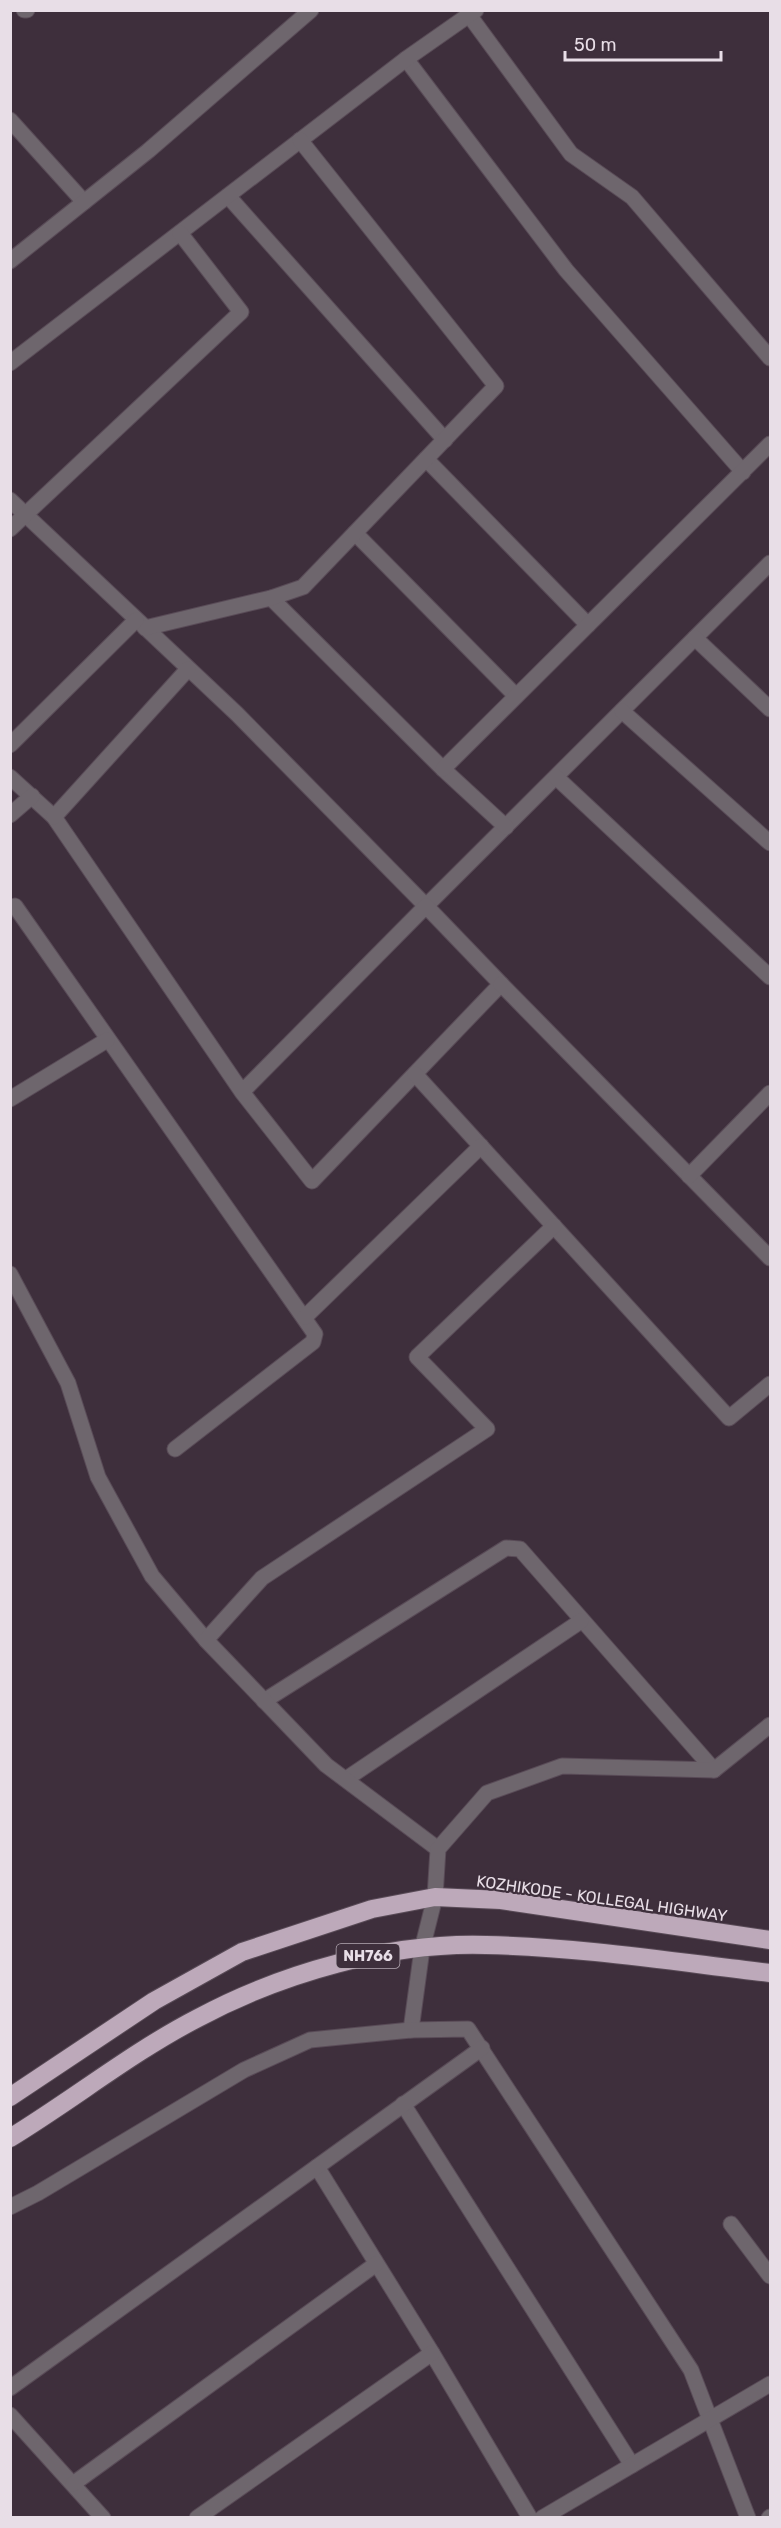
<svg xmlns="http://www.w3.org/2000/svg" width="781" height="2528" font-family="Rubik,sans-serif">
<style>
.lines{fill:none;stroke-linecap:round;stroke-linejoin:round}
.street-casing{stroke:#594b57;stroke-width:17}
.highway-casing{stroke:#594b57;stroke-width:20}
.street{stroke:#6e666d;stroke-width:15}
.highway{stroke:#bda9ba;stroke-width:18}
.labels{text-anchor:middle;stroke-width:4.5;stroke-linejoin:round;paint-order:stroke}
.shield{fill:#3e2f3c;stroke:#b5aab4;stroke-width:1.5}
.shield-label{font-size:15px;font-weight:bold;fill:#e8dee7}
.street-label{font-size:16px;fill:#e8dee7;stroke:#3e2f3c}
</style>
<rect width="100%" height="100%" fill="#3e2f3c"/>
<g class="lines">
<!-- street casing -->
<g class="street-casing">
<g id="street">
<path d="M 24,10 L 27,10"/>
<path d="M 469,15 L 571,154 L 632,197 L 770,358"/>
<path d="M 406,59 L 566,270 L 743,472"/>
<path d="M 10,120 L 84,202"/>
<path d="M 228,196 L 445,440"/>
<path d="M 10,261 L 148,151 L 311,10"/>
<path d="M 10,363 L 406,59 L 476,10"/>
<path d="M 426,459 L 588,625"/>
<path d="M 10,500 L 237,714 L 426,906 L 770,563"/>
<path d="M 10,529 L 241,312 L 180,233"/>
<path d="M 355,533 L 516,696"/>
<path d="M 271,598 L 443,769 L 506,827"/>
<path d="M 145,628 L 271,598 L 303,587 L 496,386 L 300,140"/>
<path d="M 695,638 L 770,709"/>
<path d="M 622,711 L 770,843"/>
<path d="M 10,745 L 136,620"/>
<path d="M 443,769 L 770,444"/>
<path d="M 10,777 L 54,817 L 242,1092 L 312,1181 L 501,984 L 426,906 L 242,1092"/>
<path d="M 556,777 L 770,977"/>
<path d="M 10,815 L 32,796"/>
<path d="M 54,817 L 188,669"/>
<path d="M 15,906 L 315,1334 L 313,1342 L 175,1449"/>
<path d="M 501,984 L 770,1258"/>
<path d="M 415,1074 L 729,1418 L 770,1384"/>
<path d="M 10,1099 L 107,1040"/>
<path d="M 689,1176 L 770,1093"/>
<path d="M 10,1274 L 68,1383 L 98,1477 L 152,1576 L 206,1640"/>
<path d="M 305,1317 L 481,1146"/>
<path d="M 264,1701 L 506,1548 L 520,1549 L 714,1770"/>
<path d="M 346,1779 L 581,1621"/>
<path d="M 438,1849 L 326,1765 L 206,1640 L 262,1578 L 487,1429 L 417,1357 L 554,1226"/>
<path d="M 411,2030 L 422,1949 L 435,1897 L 438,1849 L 487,1793 L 562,1766 L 714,1770 L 770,1725"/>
<path d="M 403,2104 L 632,2465"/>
<path d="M 317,2167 L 432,2353 L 530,2518"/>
<path d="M 10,2207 L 38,2193 L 244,2070 L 310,2040 L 411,2030 L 468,2029 L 691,2370 L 748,2518"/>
<path d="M 731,2224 L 770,2276"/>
<path d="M 10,2388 L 482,2048"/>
<path d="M 10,2415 L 103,2518"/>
<path d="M 73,2484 L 376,2264"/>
<path d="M 197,2518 L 432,2353"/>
<path d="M 542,2518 L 770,2384"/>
<path d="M 769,2518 L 770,2517"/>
</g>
</g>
<!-- highway casing -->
<g class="highway-casing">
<g id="highway">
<path d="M 10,2097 L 154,2001 L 242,1952 L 372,1909 L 435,1897 L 501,1900 L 770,1940"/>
<path d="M 10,2138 C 74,2099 132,2052 198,2018 C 282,1973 390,1942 486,1945 C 581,1947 676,1962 770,1973"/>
</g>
</g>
<!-- street -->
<use href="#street" class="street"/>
<!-- highway -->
<use href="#highway" class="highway"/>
</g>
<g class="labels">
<!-- shield labels -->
<rect class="shield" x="336.5" y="1944" width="63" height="24" rx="4.5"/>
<g class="shield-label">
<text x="368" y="1961">NH766</text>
</g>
<!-- street labels -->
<g class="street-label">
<text transform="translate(602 1898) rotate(8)" y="6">KOZHIKODE - KOLLEGAL HIGHWAY</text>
</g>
</g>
<!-- border -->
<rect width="781" height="2528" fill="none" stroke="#e8dee7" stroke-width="24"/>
<!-- scale -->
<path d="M565 51v9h156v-9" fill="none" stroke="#e8dee7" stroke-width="3"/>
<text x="574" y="51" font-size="18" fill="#e8dee7" stroke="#3e2f3c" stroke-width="4.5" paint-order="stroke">50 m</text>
</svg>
